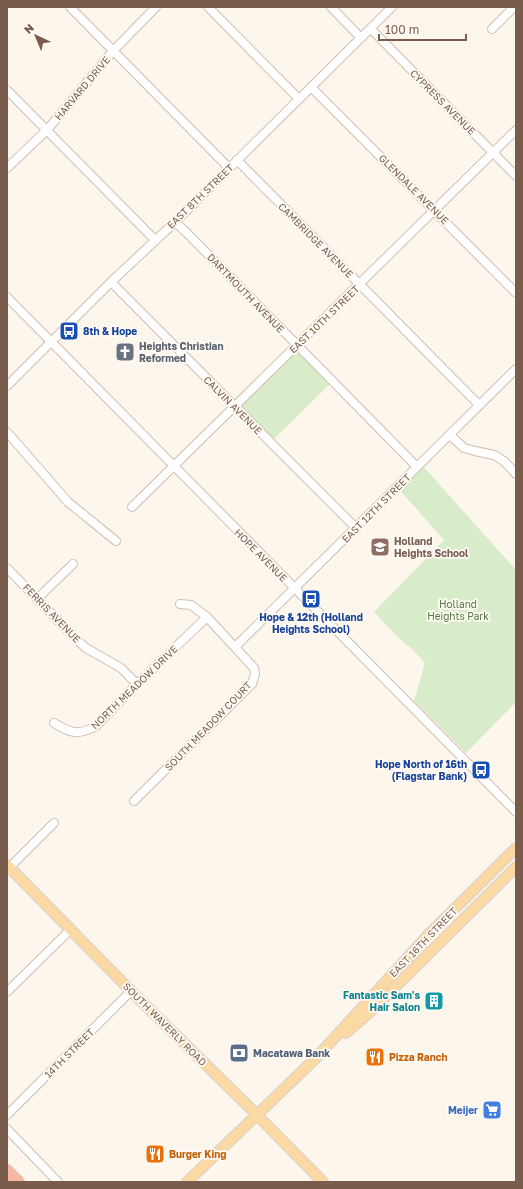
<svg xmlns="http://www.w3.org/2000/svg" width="523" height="1189" font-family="'Golos Text',sans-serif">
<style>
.green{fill:#d8ecc9}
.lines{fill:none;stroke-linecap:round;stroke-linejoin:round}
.minor-casing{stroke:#d1beb0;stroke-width:10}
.major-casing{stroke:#dad1cd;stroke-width:12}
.highway-casing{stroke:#dad1cd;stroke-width:14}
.minor{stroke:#fff;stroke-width:8}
.major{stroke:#fbd9a5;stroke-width:10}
.highway{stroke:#f7b7a3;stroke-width:12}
.labels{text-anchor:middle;stroke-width:3.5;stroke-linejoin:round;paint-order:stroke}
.street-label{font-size:10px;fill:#7a5c4d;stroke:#fffaf3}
.transit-label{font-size:10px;font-weight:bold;fill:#164399;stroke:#fffaf3;text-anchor:start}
.worship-label{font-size:10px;font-weight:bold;fill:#5b616d;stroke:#fffaf3;text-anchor:start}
.education-label{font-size:10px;font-weight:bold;fill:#785e54;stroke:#fffaf3;text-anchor:start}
.park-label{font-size:10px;fill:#537a41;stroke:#fffaf3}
.culture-label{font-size:10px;font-weight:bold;fill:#0d838f;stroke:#fffaf3;text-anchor:end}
.service-label{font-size:10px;font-weight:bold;fill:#4e5e75;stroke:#fffaf3;text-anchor:start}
.food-label{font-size:10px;font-weight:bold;fill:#c56008;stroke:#fffaf3;text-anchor:start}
.shop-label{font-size:10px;font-weight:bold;fill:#366cbe;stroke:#fffaf3;text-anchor:end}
</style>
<rect width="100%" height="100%" fill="#fdf6ec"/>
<!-- green -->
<g class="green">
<path d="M 296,352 L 301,353 L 331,383 L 273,440 L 242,409 L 241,406 L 243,403 Z"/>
<path d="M 421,464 L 516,570 L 516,702 L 466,753 L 414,701 L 425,663 L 411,648 L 403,642 L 389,628 L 374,612 L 444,540 L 397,487 Z"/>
</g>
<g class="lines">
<!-- minor casing -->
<g class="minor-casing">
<g id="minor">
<path d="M 70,7 L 229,168"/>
<path d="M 208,7 L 299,99"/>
<path d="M 331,7 L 361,38"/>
<path d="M 371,29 L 516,176"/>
<path d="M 492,29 L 514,7"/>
<path d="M 311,87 L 516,293"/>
<path d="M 7,90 L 155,240"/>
<path d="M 237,160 L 479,405"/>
<path d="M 7,168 L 47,130 L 113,51 L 156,7"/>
<path d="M 175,222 L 187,233 L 417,467"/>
<path d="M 111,282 L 356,528"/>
<path d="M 7,297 C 176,470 346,641 516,812"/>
<path d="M 7,386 L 111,282 L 175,222 L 392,7"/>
<path d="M 7,432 L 68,502 L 116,541"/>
<path d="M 450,435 L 464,448 L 475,451 L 494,455 L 504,461 L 516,474"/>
<path d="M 132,507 L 516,130"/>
<path d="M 7,568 L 78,641 L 86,648 L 121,668 L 137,684"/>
<path d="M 37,599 L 73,564"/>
<path d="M 235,647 L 516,369"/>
<path d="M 54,723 C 70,733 78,736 96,726 L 137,684 L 207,617"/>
<path d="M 134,801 L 252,684 L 255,674 L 254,668 L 207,617 L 191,605 L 180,604"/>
<path d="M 7,870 L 54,823"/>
<path d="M 7,992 L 71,929"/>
<path d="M 7,1115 L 131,991"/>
<path d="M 7,1129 L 58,1182"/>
</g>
</g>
<!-- major casing -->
<g class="major-casing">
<g id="major">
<path d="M 7,865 L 131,991 L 251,1109 L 323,1182"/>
<path d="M 346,1033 L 371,1011 L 516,867"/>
<path d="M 187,1182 L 317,1057 L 429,934 L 516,848"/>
</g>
</g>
<!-- highway casing -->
<g class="highway-casing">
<path id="highway" d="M 7,1171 L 18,1182"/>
</g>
<!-- minor -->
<use href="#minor" class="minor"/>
<!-- major -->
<use href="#major" class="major"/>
<!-- highway -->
<use href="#highway" class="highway"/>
</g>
<!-- icons -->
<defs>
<g id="bus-square" transform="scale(1)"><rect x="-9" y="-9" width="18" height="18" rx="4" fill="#1a4fb4" stroke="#fffaf3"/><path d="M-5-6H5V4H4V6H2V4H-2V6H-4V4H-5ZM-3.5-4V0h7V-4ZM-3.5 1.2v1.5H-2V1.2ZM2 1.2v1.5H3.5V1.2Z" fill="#fff"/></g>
<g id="church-square" transform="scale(1)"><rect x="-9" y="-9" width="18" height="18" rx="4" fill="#6b7280" stroke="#fffaf3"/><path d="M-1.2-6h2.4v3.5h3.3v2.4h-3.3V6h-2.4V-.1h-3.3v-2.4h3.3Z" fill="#fff"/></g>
<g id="school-square" transform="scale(1)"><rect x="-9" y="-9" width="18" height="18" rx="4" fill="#8d6e63" stroke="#fffaf3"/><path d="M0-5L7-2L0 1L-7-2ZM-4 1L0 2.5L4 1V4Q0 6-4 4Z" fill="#fff"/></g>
<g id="building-square" transform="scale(1)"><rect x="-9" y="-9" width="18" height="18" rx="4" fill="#0f9aa8" stroke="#fffaf3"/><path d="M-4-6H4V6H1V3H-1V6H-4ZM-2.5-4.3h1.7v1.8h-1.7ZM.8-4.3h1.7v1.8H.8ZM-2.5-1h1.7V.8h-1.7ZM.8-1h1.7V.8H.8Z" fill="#fff"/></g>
<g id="bank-square" transform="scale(1)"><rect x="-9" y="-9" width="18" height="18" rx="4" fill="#5c6f8a" stroke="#fffaf3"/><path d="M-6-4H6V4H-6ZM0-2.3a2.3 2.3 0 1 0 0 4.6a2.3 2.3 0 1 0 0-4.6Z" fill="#fff"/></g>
<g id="restaurant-square" transform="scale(1)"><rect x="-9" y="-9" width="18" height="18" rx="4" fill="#e8710a" stroke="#fffaf3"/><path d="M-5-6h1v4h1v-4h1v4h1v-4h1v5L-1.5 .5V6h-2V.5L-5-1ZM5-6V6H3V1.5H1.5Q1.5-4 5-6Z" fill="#fff"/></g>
<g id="supermarket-square" transform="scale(1)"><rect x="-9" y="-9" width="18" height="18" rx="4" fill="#3f7fe0" stroke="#fffaf3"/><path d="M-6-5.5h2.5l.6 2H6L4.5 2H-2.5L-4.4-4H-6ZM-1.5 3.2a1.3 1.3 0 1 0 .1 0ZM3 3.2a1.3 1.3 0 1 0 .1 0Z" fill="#fff"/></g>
</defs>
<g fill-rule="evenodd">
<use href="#bus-square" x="69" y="331"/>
<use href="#church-square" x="125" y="352"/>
<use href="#school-square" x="380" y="547"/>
<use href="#bus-square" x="311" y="599"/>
<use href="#bus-square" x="481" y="770"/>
<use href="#building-square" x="434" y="1001"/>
<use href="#bank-square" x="239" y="1053"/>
<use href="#restaurant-square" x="375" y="1057"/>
<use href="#supermarket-square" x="492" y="1110"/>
<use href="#restaurant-square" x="155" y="1154"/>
</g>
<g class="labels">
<!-- street labels -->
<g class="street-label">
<text transform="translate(82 88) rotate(-50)" y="4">HARVARD DRIVE</text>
<text transform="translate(443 102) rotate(45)" y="4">CYPRESS AVENUE</text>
<text transform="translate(414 189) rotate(45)" y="4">GLENDALE AVENUE</text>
<text transform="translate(200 196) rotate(-44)" y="4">EAST 8TH STREET</text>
<text transform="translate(316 240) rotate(45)" y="4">CAMBRIDGE AVENUE</text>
<text transform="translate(246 293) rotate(46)" y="4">DARTMOUTH AVENUE</text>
<text transform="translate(324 319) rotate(-44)" y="4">EAST 10TH STREET</text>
<text transform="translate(233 405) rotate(45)" y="4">CALVIN AVENUE</text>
<text transform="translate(376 508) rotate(-45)" y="4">EAST 12TH STREET</text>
<text transform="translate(261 555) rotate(45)" y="4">HOPE AVENUE</text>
<text transform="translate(52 613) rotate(46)" y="4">FERRIS AVENUE</text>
<text transform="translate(134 687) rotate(-44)" y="4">NORTH MEADOW DRIVE</text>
<text transform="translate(208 726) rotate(-46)" y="4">SOUTH MEADOW COURT</text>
<text transform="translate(423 942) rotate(-46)" y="4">EAST 16TH STREET</text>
<text transform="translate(165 1024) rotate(45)" y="4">SOUTH WAVERLY ROAD</text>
<text transform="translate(69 1053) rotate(-45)" y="4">14TH STREET</text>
</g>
<!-- transit labels -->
<g class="transit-label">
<text x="83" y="335">8th &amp; Hope</text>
<text x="311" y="621" text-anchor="middle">Hope &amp; 12th (Holland<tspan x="311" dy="12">Heights School)</tspan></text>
<text x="467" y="768" text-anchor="end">Hope North of 16th<tspan x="467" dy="12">(Flagstar Bank)</tspan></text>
</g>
<!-- worship labels -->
<g class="worship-label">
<text x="139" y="350">Heights Christian<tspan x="139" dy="12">Reformed</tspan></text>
</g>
<!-- education labels -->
<g class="education-label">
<text x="394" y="545">Holland<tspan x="394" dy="12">Heights School</tspan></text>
</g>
<!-- park labels -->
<g class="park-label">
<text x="458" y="608">Holland<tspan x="458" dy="12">Heights Park</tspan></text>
</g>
<!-- culture labels -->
<g class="culture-label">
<text x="420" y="999">Fantastic Sam's<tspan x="420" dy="12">Hair Salon</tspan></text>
</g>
<!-- service labels -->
<g class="service-label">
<text x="253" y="1057">Macatawa Bank</text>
</g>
<!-- food labels -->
<g class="food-label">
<text x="389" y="1061">Pizza Ranch</text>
<text x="169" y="1158">Burger King</text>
</g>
<!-- shop labels -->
<g class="shop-label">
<text x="478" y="1114">Meijer</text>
</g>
</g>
<!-- border -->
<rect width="523" height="1189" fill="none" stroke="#7a5c4d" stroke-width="16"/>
<!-- north arrow -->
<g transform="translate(36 36) rotate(316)" stroke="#fffaf3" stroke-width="3" paint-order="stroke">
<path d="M0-3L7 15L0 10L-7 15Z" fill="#7a5c4d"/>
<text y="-6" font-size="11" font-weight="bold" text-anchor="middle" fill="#7a5c4d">N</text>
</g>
<!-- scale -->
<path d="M379 34v6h87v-6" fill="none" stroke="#7a5c4d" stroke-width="2"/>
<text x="385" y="34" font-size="12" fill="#7a5c4d" stroke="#fffaf3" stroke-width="3" paint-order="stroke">100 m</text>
</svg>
